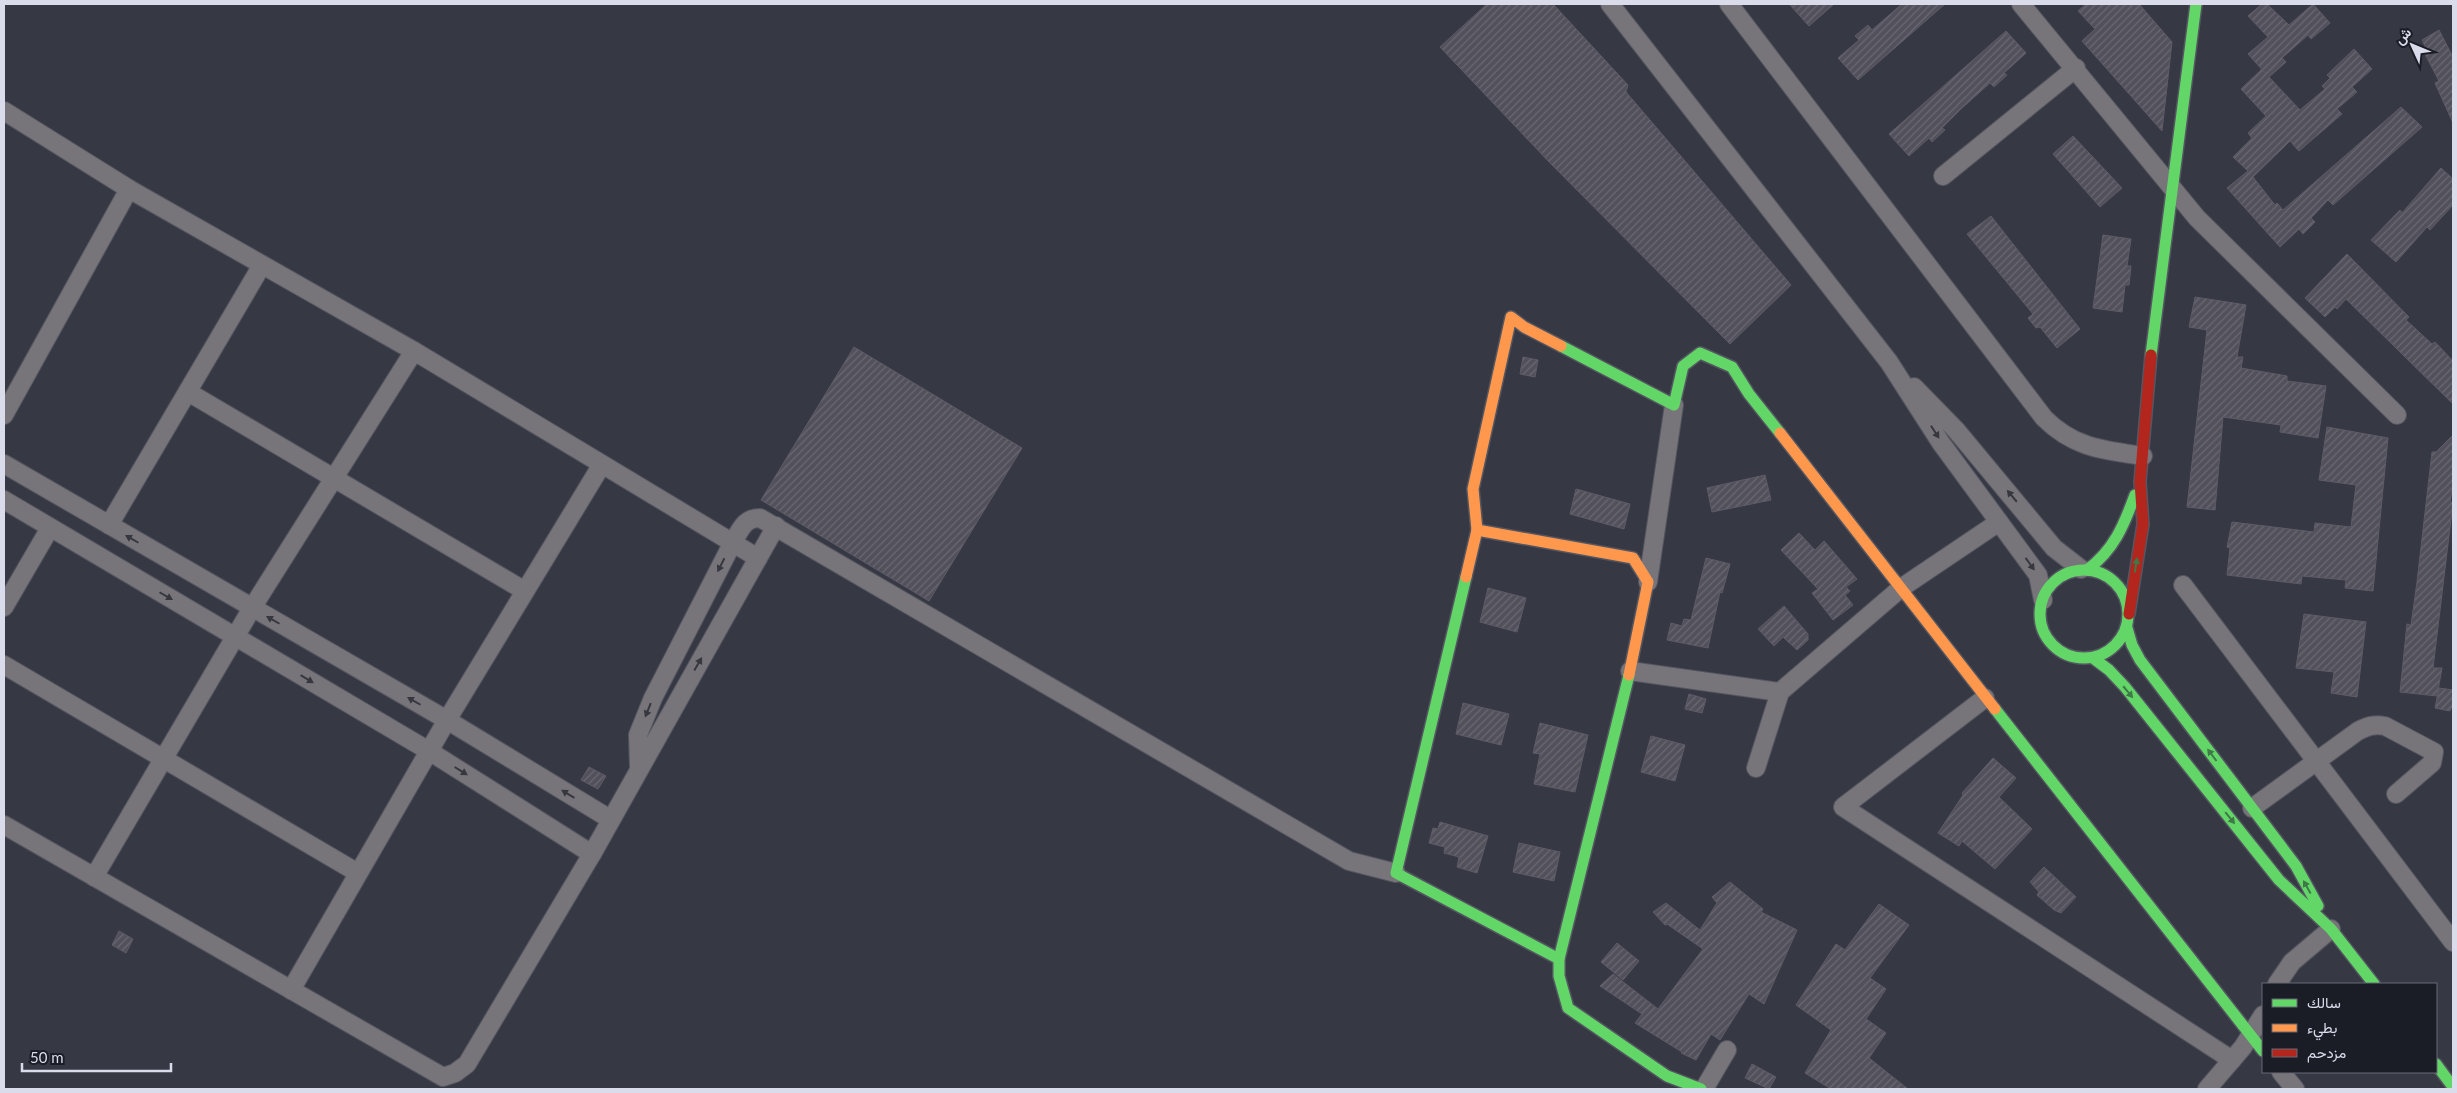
<svg xmlns="http://www.w3.org/2000/svg" width="2457" height="1093" font-family="Lato,Vazirmatn,sans-serif">
<style>
.building{fill:url(#building-hatch);stroke:#5e5b67}
.lines{fill:none;stroke-linecap:round;stroke-linejoin:round}
.street-casing{stroke:#545661;stroke-width:20}
.fast-casing{stroke:#545661;stroke-width:14}
.slow-casing{stroke:#545661;stroke-width:14}
.jam-casing{stroke:#545661;stroke-width:14}
.street{stroke:#78757a;stroke-width:18}
.fast{stroke:#63d668;stroke-width:11}
.slow{stroke:#ff974d;stroke-width:11}
.jam{stroke:#b3261e;stroke-width:11}
.oneway{fill:#36373f}
.oneway2{fill:#3e7947}
</style>
<defs>
<pattern id="building-hatch" width="6" height="6" patternUnits="userSpaceOnUse" patternTransform="scale(1.25)"><rect width="6" height="6" fill="#52505b"/><path d="M-1 1l2-2M0 6l6-6M5 7l2-2" fill="none" stroke="#6a6973"/></pattern>
</defs>
<rect width="100%" height="100%" fill="#363844"/>
<!-- building -->
<g class="building">
<path d="M 1487,4 L 1553,4 L 1628,85 L 1626,92 L 1791,285 L 1730,344 L 1550,163 L 1440,47 Z"/>
<path d="M 1789,4 L 1834,4 L 1809,26 Z"/>
<path d="M 1902,4 L 1945,4 L 1858,80 L 1838,58 L 1859,40 L 1855,36 L 1868,25 L 1872,30 Z"/>
<path d="M 2086,4 L 2139,4 L 2172,42 L 2162,131 L 2082,41 L 2095,29 L 2078,11 Z"/>
<path d="M 2262,4 L 2267,4 L 2289,25 L 2313,4 L 2330,23 L 2311,39 L 2308,35 L 2282,58 L 2286,62 L 2269,77 L 2300,110 L 2325,89 L 2322,86 L 2330,78 L 2327,75 L 2354,49 L 2372,69 L 2352,87 L 2357,92 L 2337,109 L 2342,114 L 2299,151 L 2290,141 L 2253,177 L 2275,205 L 2277,203 L 2283,210 L 2401,107 L 2422,127 L 2333,205 L 2328,200 L 2311,218 L 2315,222 L 2303,234 L 2299,229 L 2280,247 L 2227,188 L 2248,171 L 2233,157 L 2252,138 L 2248,133 L 2266,116 L 2241,89 L 2262,69 L 2266,74 L 2248,54 L 2268,37 L 2248,16 Z"/>
<path d="M 2439,30 L 2453,57 L 2453,123 L 2435,83 L 2439,81 L 2425,54 L 2428,52 L 2422,40 Z"/>
<path d="M 2006,31 L 2026,53 L 2004,73 L 2007,75 L 1994,87 L 1990,83 L 1962,108 L 1942,128 L 1945,130 L 1932,142 L 1929,138 L 1909,156 L 1889,134 Z"/>
<path d="M 2073,136 L 2122,188 L 2100,207 L 2053,154 Z"/>
<path d="M 2441,168 L 2453,179 L 2453,205 L 2430,230 L 2427,227 L 2396,262 L 2371,240 L 2400,210 L 2402,213 Z"/>
<path d="M 1991,216 L 2080,329 L 2057,348 L 2040,327 L 2036,328 L 2028,318 L 2033,314 L 1967,234 Z"/>
<path d="M 2103,235 L 2131,239 L 2127,266 L 2131,266 L 2129,285 L 2125,285 L 2122,312 L 2093,308 Z"/>
<path d="M 2347,254 L 2409,317 L 2406,320 L 2432,344 L 2435,342 L 2453,361 L 2453,404 L 2346,299 L 2337,309 L 2335,307 L 2325,317 L 2305,298 Z"/>
<path d="M 2195,297 L 2246,305 L 2237,357 L 2243,357 L 2241,368 L 2287,376 L 2287,381 L 2326,386 L 2318,438 L 2280,432 L 2281,425 L 2223,417 L 2215,510 L 2187,507 L 2207,330 L 2189,327 Z"/>
<path d="M 854,347 L 1022,448 L 929,601 L 761,500 Z"/>
<path d="M 1523,357 L 1538,360 L 1535,377 L 1520,374 Z"/>
<path d="M 2327,427 L 2388,438 L 2373,591 L 2345,588 L 2346,580 L 2302,576 L 2301,584 L 2227,575 L 2230,548 L 2227,547 L 2232,522 L 2314,532 L 2315,523 L 2351,527 L 2356,485 L 2319,480 Z"/>
<path d="M 2453,435 L 2453,484 L 2450,502 L 2453,503 L 2433,668 L 2442,668 L 2437,696 L 2400,692 L 2407,624 L 2411,625 L 2417,582 L 2432,452 L 2436,452 Z"/>
<path d="M 1765,475 L 1771,500 L 1712,512 L 1707,488 Z"/>
<path d="M 1576,489 L 1630,504 L 1624,529 L 1570,514 Z"/>
<path d="M 1799,533 L 1815,550 L 1824,541 L 1857,579 L 1846,587 L 1850,591 L 1845,595 L 1853,605 L 1833,620 L 1812,593 L 1818,589 L 1781,550 Z"/>
<path d="M 1706,558 L 1730,564 L 1722,593 L 1720,592 L 1708,648 L 1667,640 L 1671,623 L 1682,626 L 1684,619 L 1691,620 Z"/>
<path d="M 1488,588 L 1526,598 L 1517,632 L 1480,622 Z"/>
<path d="M 1784,606 L 1808,634 L 1808,640 L 1797,650 L 1783,637 L 1774,646 L 1758,629 Z"/>
<path d="M 2304,614 L 2366,622 L 2357,697 L 2331,693 L 2334,672 L 2296,668 Z"/>
<path d="M 2439,688 L 2453,690 L 2453,708 L 2451,708 L 2450,711 L 2435,708 Z"/>
<path d="M 1689,694 L 1706,699 L 1702,713 L 1685,709 Z"/>
<path d="M 1463,703 L 1509,714 L 1501,745 L 1456,734 Z"/>
<path d="M 1540,723 L 1588,735 L 1575,792 L 1534,784 L 1540,754 L 1533,753 Z"/>
<path d="M 1651,736 L 1685,745 L 1675,781 L 1641,772 Z"/>
<path d="M 1993,758 L 2016,778 L 1999,797 L 2032,829 L 1995,869 L 1962,841 L 1959,846 L 1938,833 L 1963,795 L 1962,793 Z"/>
<path d="M 589,767 L 606,776 L 598,789 L 581,780 Z"/>
<path d="M 1440,822 L 1488,836 L 1477,873 L 1457,867 L 1459,857 L 1444,853 L 1445,847 L 1429,843 L 1433,828 L 1438,829 Z"/>
<path d="M 1519,843 L 1560,852 L 1554,881 L 1513,872 Z"/>
<path d="M 2044,867 L 2076,897 L 2061,913 L 2054,910 L 2037,895 L 2039,892 L 2030,882 Z"/>
<path d="M 1730,882 L 1763,909 L 1761,912 L 1797,930 L 1764,1004 L 1749,994 L 1720,1040 L 1711,1034 L 1696,1060 L 1681,1053 L 1682,1052 L 1635,1023 L 1642,1014 L 1600,986 L 1613,974 L 1658,1009 L 1703,949 L 1667,924 L 1665,925 L 1653,912 L 1666,903 L 1700,930 L 1717,903 L 1712,897 Z"/>
<path d="M 1879,904 L 1909,925 L 1870,978 L 1886,989 L 1866,1019 L 1886,1033 L 1869,1058 L 1908,1089 L 1831,1089 L 1805,1073 L 1831,1030 L 1796,1005 L 1836,944 L 1845,950 Z"/>
<path d="M 119,931 L 133,939 L 126,953 L 112,945 Z"/>
<path d="M 1617,943 L 1639,961 L 1623,980 L 1601,962 Z"/>
<path d="M 1752,1064 L 1776,1077 L 1769,1089 L 1745,1078 Z"/>
</g>
<g class="lines">
<!-- street casing -->
<g class="street-casing">
<g id="street">
<path d="M 1610,4 L 1889,362 L 1941,443 L 2038,575 L 2043,600"/>
<path d="M 1729,4 L 2044,418 C 2074,448 2103,450 2143,456"/>
<path d="M 2021,4 L 2197,218 L 2397,415"/>
<path d="M 4,111 L 129,189 L 414,351 L 758,558"/>
<path d="M 1943,176 L 2076,68"/>
<path d="M 1914,387 L 1956,430 L 2054,548 L 2081,569"/>
<path d="M 188,392 L 525,591"/>
<path d="M 4,415 L 129,189"/>
<path d="M 4,464 L 447,720 L 610,819"/>
<path d="M 4,500 L 429,751 L 592,854"/>
<path d="M 109,525 L 262,265"/>
<path d="M 1648,582 L 1674,405"/>
<path d="M 2183,585 L 2453,942"/>
<path d="M 4,607 L 50,528"/>
<path d="M 4,665 L 358,873"/>
<path d="M 1630,671 L 1780,692"/>
<path d="M 1985,698 L 1843,807 L 2232,1060"/>
<path d="M 639,767 L 638,735 L 653,698 L 733,542 C 741,529 744,518 760,518 L 1349,861 L 1396,873"/>
<path d="M 1756,768 L 1780,692 L 1901,588 L 1999,522"/>
<path d="M 2252,808 L 2358,731 C 2368,726 2374,724 2385,726 L 2434,752 L 2432,763 L 2396,794"/>
<path d="M 4,825 L 443,1077 L 455,1073 L 467,1064 L 592,854 L 776,526"/>
<path d="M 94,877 L 252,608 L 414,351"/>
<path d="M 2277,984 L 2292,962 L 2331,929"/>
<path d="M 291,990 L 447,720 L 601,466"/>
<path d="M 2281,1072 L 2295,1089"/>
<path d="M 1704,1089 L 1727,1050"/>
<path d="M 2207,1089 L 2243,1047 L 2263,1015"/>
</g>
</g>
<!-- fast casing -->
<g class="fast-casing">
<g id="fast">
<path d="M 1561,346 L 1674,405 L 1683,366 L 1700,353 L 1732,367 L 1749,394 L 1780,433"/>
<path d="M 2151,355 L 2196,4"/>
<circle cx="2084" cy="614" r="44"/>
<path d="M 2087,570 C 2114,550 2124,525 2135,495"/>
<path d="M 1466,577 L 1396,873 L 1559,959"/>
<path d="M 2127,628 L 2132,645 L 2140,660 L 2296,866 L 2318,906"/>
<path d="M 2093,658 L 2109,670 L 2125,687 L 2279,880 L 2331,929 L 2374,984"/>
<path d="M 1629,675 L 1559,959 L 1559,976 L 1568,1008 L 1667,1076 L 1701,1089"/>
<path d="M 1995,709 L 2263,1051"/>
<path d="M 2436,1064 L 2453,1087"/>
</g>
</g>
<!-- slow casing -->
<g class="slow-casing">
<g id="slow">
<path d="M 1780,433 L 1995,709"/>
<path d="M 1477,530 L 1473,489 L 1511,317 L 1524,327 L 1561,346"/>
<path d="M 1466,577 L 1477,530 L 1633,558 L 1648,582 L 1629,675"/>
</g>
</g>
<!-- jam casing -->
<g class="jam-casing">
<path id="jam" d="M 2129,614 L 2143,524 L 2140,482 L 2151,355"/>
</g>
<!-- street -->
<use href="#street" class="street"/>
<!-- fast -->
<use href="#fast" class="fast"/>
<!-- slow -->
<use href="#slow" class="slow"/>
<!-- jam -->
<use href="#jam" class="jam"/>
</g>
<!-- one-way arrows -->
<defs><path id="oneway-solid" d="M-6-.8H1V-3.2L6.5 0L1 3.2V.8H-6Z" transform="scale(1.25)"/></defs>
<g class="oneway">
<use href="#oneway-solid" transform="translate(1935 432) rotate(57)"/>
<use href="#oneway-solid" transform="translate(2012 496) rotate(-130)"/>
<use href="#oneway-solid" transform="translate(132 539) rotate(-150)"/>
<use href="#oneway-solid" transform="translate(2030 564) rotate(54)"/>
<use href="#oneway-solid" transform="translate(721 565) rotate(117)"/>
<use href="#oneway-solid" transform="translate(166 596) rotate(30)"/>
<use href="#oneway-solid" transform="translate(273 620) rotate(-150)"/>
<use href="#oneway-solid" transform="translate(698 664) rotate(-60)"/>
<use href="#oneway-solid" transform="translate(307 679) rotate(31)"/>
<use href="#oneway-solid" transform="translate(414 701) rotate(-150)"/>
<use href="#oneway-solid" transform="translate(648 710) rotate(112)"/>
<use href="#oneway-solid" transform="translate(461 771) rotate(32)"/>
<use href="#oneway-solid" transform="translate(568 794) rotate(-149)"/>
</g>
<g class="oneway2">
<use href="#oneway-solid" transform="translate(2136 565) rotate(-81)"/>
<use href="#oneway-solid" transform="translate(2128 692) rotate(50)"/>
<use href="#oneway-solid" transform="translate(2212 755) rotate(-127)"/>
<use href="#oneway-solid" transform="translate(2230 818) rotate(51)"/>
<use href="#oneway-solid" transform="translate(2307 887) rotate(-119)"/>
</g>
<!-- border -->
<rect width="2457" height="1093" fill="none" stroke="#dadceb" stroke-width="10"/>
<!-- legend -->
<rect x="2262" y="983" width="175" height="90" fill="#1a1c26" stroke="#676975"/>
<rect x="2272" y="999" width="25" height="8" fill="#63d668" stroke="#676975"/>
<text x="2307" y="1008" font-size="15" fill="#dadceb">سالك</text>
<rect x="2272" y="1024" width="25" height="8" fill="#ff974d" stroke="#676975"/>
<text x="2307" y="1033" font-size="15" fill="#dadceb">بطيء</text>
<rect x="2272" y="1049" width="25" height="8" fill="#b3261e" stroke="#676975"/>
<text x="2307" y="1058" font-size="15" fill="#dadceb">مزدحم</text>
<!-- north arrow -->
<g transform="translate(2412 45) rotate(314)" stroke="#1a1c26" stroke-width="4" paint-order="stroke">
<path d="M0-4L9 19L0 12L-9 19Z" fill="#dadceb"/>
<text y="-8" font-size="14" font-weight="bold" text-anchor="middle" fill="#dadceb">ش</text>
</g>
<!-- scale -->
<path d="M22 1063v8h149v-8" fill="none" stroke="#dadceb" stroke-width="2.5"/>
<text x="30" y="1063" font-size="15" fill="#dadceb" stroke="#1a1c26" stroke-width="4" paint-order="stroke">50 m</text>
</svg>
